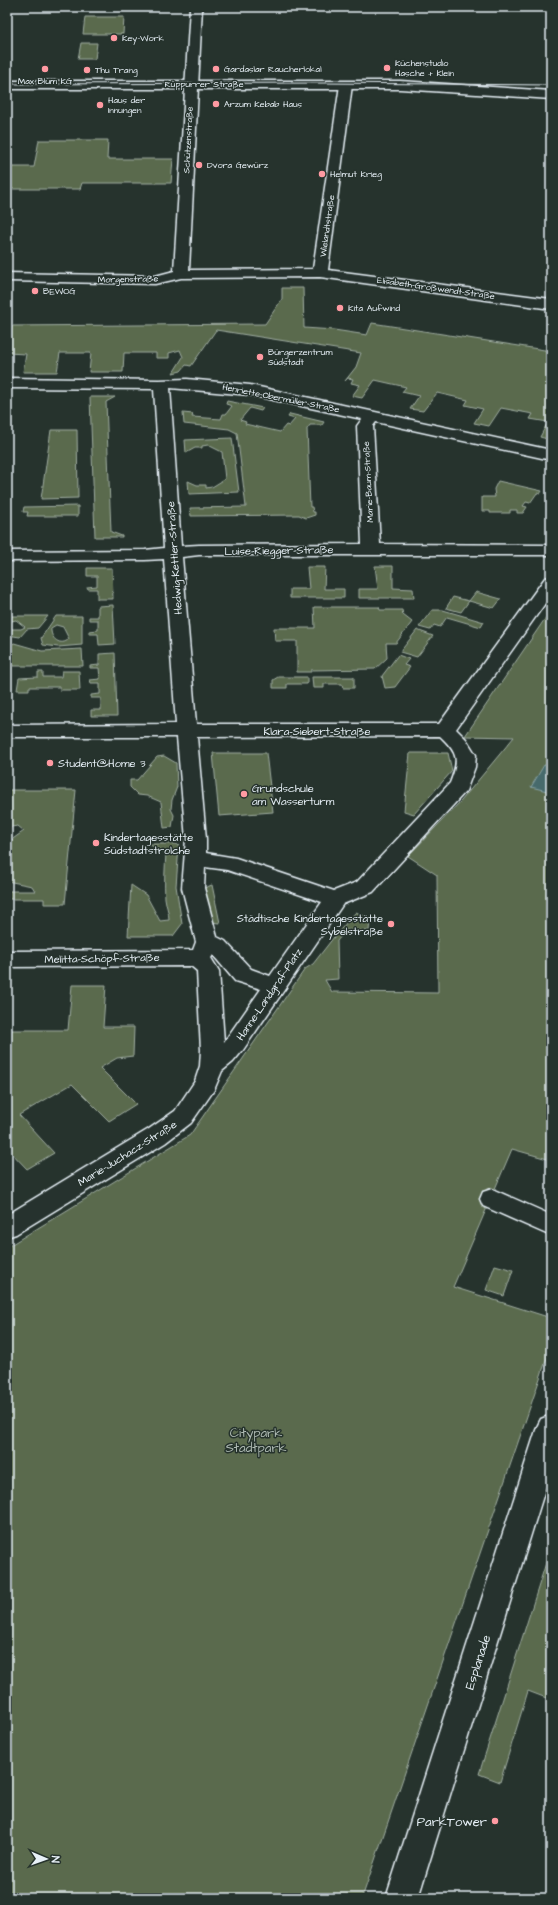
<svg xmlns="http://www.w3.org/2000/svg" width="558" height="1905" font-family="'Architects Daughter',sans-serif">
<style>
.green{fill:#5a6b4e;stroke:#a1aea3;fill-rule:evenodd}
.water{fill:#476b6c;stroke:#87a1a4}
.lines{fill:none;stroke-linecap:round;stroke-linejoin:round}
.minor-casing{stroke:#e8f1f8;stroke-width:3}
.major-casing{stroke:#e8f1f8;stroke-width:3}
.minor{fill:#26332d;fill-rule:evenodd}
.major{fill:#26332d;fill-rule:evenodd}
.tram{stroke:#e8f1f8;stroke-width:1}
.poi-dot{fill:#ff9aa2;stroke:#26332d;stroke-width:1.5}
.labels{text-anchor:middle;stroke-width:3;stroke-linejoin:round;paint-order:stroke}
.far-poi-label{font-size:9px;fill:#e8f1f8;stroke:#26332d;text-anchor:start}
.far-street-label{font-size:9px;fill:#e8f1f8;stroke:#26332d}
.street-label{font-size:11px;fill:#e8f1f8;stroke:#26332d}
.poi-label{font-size:11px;fill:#e8f1f8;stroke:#26332d;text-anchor:start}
.near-park-label{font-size:13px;fill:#afbbb4;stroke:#26332d}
.near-street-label{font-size:13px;fill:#e8f1f8;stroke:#26332d}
.near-poi-label{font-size:13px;fill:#e8f1f8;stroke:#26332d;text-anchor:end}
</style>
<rect width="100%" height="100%" fill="#26332d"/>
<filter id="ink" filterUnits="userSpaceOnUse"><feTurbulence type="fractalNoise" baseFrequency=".025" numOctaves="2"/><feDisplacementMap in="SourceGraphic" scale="8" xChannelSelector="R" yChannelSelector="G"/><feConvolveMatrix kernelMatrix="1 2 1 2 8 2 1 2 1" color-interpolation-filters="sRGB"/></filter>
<g filter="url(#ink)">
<!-- green -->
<g class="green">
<path d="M 85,17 L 124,17 L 123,34 L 83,34 Z"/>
<path d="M 81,43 L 97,43 L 95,59 L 78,59 Z"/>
<path d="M 39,140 L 108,140 L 107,159 L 173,159 L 171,183 L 82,183 L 80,189 L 7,189 L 7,167 L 34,167 Z"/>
<path d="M 282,288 L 303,288 L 304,328 L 334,330 L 367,335 L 372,323 L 551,351 L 551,440 L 540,437 L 548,422 L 530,419 L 533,414 L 501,408 L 489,426 L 474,423 L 483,409 L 465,405 L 468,400 L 437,393 L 423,411 L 410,409 L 419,396 L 402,392 L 406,387 L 375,380 L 362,398 L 352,396 L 360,385 L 351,383 L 353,379 L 348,378 L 345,381 L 356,367 L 361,353 L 216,330 L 191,366 L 186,365 L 181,371 L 173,373 L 183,357 L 180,350 L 169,353 L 169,358 L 156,358 L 156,353 L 124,353 L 123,372 L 89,372 L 91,353 L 60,353 L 57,372 L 23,372 L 26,354 L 7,353 L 7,326 L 265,324 L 282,299 Z"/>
<path d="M 90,397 L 115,397 L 106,402 L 111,532 L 122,536 L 122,537 L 95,537 Z"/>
<path d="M 227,401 L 263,408 L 261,411 L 250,408 L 240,420 L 246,422 L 245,424 L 280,432 L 286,425 L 289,426 L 295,419 L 288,417 L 290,414 L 324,422 L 322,425 L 310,425 L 307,429 L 310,507 L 312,507 L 313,512 L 315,512 L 315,515 L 306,518 L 299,515 L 191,516 L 190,508 L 246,507 L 237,433 L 229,429 L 184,424 L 183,413 L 193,414 L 192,417 L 221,419 L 223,414 L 226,414 L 232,406 L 226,404 Z"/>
<path d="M 51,430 L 77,430 L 78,498 L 41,499 Z"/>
<path d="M 232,438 L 239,492 L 189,494 L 188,481 L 197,485 L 206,485 L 206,488 L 212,487 L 225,479 L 222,452 L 208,445 L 202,446 L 202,448 L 195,448 L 186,453 L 185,440 Z"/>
<path d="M 498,481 L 542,491 L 540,494 L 537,493 L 530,503 L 526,502 L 523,506 L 527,507 L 523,513 L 517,513 L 517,510 L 510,510 L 510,513 L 490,513 L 490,511 L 482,511 L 482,497 L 495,497 L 494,489 Z"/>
<path d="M 78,506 L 78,516 L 27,516 L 28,512 L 23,512 L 24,507 Z"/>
<path d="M 375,566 L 393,566 L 393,588 L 413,589 L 414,598 L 359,598 L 359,589 L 378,589 Z"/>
<path d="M 307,567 L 325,567 L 324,589 L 344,589 L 344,598 L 290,598 L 290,589 L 309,589 Z"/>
<path d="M 87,568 L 112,568 L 113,599 L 97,599 L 97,589 L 88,589 L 87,587 L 97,586 L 97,576 L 87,576 Z"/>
<path d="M 476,592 L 501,599 L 494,608 L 469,601 L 461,612 L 446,608 L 453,597 L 469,601 Z"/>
<path d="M 113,605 L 115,644 L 99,645 L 98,634 L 89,634 L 89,631 L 98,630 L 98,620 L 89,620 L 89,617 L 98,617 L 98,606 Z"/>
<path d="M 314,607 L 379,607 L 380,610 L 402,610 L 403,615 L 412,622 L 396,643 L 386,643 L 387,658 L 375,669 L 311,670 L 311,672 L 297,672 L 297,641 L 275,641 L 274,628 L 315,628 Z"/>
<path d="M 432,610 L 443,610 L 484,622 L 481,627 L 447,617 L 440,627 L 434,625 L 430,630 L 419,627 Z"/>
<path d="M 551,610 L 551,1160 L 512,1149 L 453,1287 L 551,1318 L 551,1346 L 362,1898 L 7,1898 L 7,1247 L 190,1135 L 305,969 L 313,964 L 334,937 L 356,912 L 370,919 L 369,931 L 346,930 L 337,941 L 338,979 L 325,980 L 332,992 L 438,993 L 437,875 L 408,856 L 461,801 L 514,737 L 465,736 Z"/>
<path d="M 7,616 L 48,616 L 38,628 L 27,629 L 20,637 L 7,635 L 7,629 L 21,629 L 25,627 L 16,620 L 7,622 Z"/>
<path d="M 56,616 L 82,616 L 82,645 L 58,647 L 43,645 L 41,638 ZM 56,625 L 63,627 L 69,639 C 61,647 50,639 51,628 Z"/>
<path d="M 417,630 L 433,636 L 417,657 L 400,652 Z"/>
<path d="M 14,643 L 42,651 L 82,649 L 83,666 L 13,666 L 7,660 L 7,648 Z"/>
<path d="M 115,653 L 117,716 L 91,716 L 91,710 L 101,710 L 101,698 L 91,698 L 91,695 L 100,694 L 100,683 L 91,683 L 90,680 L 100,679 L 99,668 L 90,668 L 90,666 L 99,665 L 99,654 Z"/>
<path d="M 398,655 L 409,659 L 404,665 L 410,667 L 395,687 L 385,688 L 382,676 Z"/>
<path d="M 62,671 L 79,671 L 80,690 L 60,690 L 60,687 L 29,687 L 29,690 L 17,690 L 19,678 L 38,677 L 38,672 L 43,672 L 43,677 L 61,677 Z"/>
<path d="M 278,677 L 307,677 L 307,684 L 287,684 L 287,688 L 273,688 L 273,680 Z"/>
<path d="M 312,677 L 354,677 L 354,688 L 343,688 L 342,684 L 324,684 L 324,688 L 313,688 Z"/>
<path d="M 213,753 L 266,753 L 273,812 L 219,816 Z"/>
<path d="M 410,753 L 448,753 L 452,771 L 414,814 L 404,811 Z"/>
<path d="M 164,756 L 176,763 L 177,787 L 172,800 L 171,809 L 174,815 L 172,827 L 164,828 L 161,802 L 147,796 L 138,795 L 130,787 L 130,780 L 137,780 L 157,757 Z"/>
<path d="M 7,790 L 76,790 L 65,904 L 44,904 L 44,899 L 7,899 L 7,889 L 7,891 L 35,891 L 32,886 L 7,881 L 7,843 L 24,831 L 18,826 L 11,827 L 7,832 Z"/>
<path d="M 148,844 L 175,844 L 179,846 L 176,886 L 182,924 L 173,936 L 128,936 L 131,885 L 146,895 L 160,921 L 169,920 C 169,912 166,906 165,898 C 164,883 165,868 166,853 Z"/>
<path d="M 212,885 L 220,923 L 208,922 L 199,890 Z"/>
<path d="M 72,985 L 106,985 L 103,1027 L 134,1027 L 133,1056 L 117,1058 L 100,1068 L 136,1104 L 109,1121 L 72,1084 L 19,1115 L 54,1153 L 27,1169 L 7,1148 L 7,1030 L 68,1030 Z"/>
<path d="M 495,1265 L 513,1270 L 504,1296 L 486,1290 Z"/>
<path d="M 551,1547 L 551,1693 L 549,1699 L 528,1691 L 500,1782 L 479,1774 Z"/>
</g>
<!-- water -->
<path class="water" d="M 544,765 L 551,766 L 549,777 L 551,778 L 551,792 L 531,787 Z"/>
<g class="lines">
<!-- minor casing -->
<g class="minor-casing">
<g id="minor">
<path d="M 190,7 L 202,7 L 189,270 L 313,269 L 340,85 L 341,82 L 351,82 L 352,85 L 328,270 L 551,299 L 551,309 L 320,277 L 181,278 L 155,284 L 7,281 L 7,273 L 155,276 L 174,271 Z"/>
<path d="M 7,378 L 159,380 L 187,379 L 250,385 L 551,450 L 551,460 L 376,422 L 373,426 L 380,544 L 551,545 L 551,555 L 199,555 L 182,557 L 196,724 L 439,724 L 545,578 L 551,577 L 551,595 L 456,729 L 466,739 L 476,755 L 475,767 L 466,791 L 373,892 L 343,904 L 243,1050 L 233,1062 L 222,1071 L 214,1090 L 191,1123 L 165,1143 L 16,1234 L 7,1237 L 7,1215 L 149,1129 L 175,1111 L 195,1081 L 200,1066 L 201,1050 L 197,971 L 191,966 L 7,967 L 7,951 L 193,950 L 196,942 L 182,888 L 186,839 L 177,737 L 7,737 L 7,725 L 176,724 L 164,559 L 145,560 L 7,561 L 7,551 L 145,550 L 164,548 L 154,389 L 7,388 ZM 170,388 L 250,395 L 362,419 L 357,426 L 362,544 L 199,545 L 181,546 ZM 440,736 C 459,754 459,760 450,783 L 357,882 L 334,891 L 236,858 L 206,853 L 206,839 L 197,737 ZM 205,867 L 227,870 L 322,902 L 270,976 L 251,969 L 225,941 L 217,937 L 204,888 ZM 213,955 L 235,981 L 261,989 L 224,1042 L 219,971 L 211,958 Z"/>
<path d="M 492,1189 L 551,1215 L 551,1236 L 483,1206 L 480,1199 L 483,1192 Z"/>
<path d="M 551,1415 L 551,1470 L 418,1898 L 386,1898 L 537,1427 L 541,1419 Z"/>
</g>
</g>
<!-- major casing -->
<g class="major-casing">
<path id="major" d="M 7,81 L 400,81 L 551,91 L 551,99 L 400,89 L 7,89 Z"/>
</g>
<!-- minor -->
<use href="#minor" class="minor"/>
<!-- major -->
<use href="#major" class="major"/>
<!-- tram -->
<path class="tram" d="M 7,84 L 324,83 L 551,85"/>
</g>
</g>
<!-- markers -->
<g class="poi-dot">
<circle cx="114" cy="38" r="4"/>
<circle cx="387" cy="68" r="4"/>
<circle cx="45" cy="69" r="4"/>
<circle cx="216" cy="69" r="4"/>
<circle cx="87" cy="70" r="4"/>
<circle cx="216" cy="104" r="4"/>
<circle cx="100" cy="105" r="4"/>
<circle cx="199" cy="165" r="4"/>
<circle cx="322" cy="174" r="4"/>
<circle cx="35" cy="291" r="4"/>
<circle cx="340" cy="308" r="4"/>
<circle cx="260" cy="357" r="4"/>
<circle cx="50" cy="763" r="4"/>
<circle cx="244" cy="794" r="4"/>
<circle cx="96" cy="843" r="4"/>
<circle cx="391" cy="924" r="4"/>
<circle cx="495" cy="1821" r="4"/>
</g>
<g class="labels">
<!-- far-poi labels -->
<g class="far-poi-label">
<text x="122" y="41">Key-Work</text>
<text x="395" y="66">Küchenstudio<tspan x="395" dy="10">Hasche + Klein</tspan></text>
<text x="224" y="72">Gardaslar Raucherlokal</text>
<text x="95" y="73">Thu Trang</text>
<text x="45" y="84" text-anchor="middle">Max Blum KG</text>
<text x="108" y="103">Haus der<tspan x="108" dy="10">Innungen</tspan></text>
<text x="224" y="107">Arzum Kebab Haus</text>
<text x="207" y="168">Dvora Gewürz</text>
<text x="330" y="177">Helmut Krieg</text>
<text x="43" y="294">BEWOG</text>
<text x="348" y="311">Kita Aufwind</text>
<text x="268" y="355">Bürgerzentrum<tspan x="268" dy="10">Südstadt</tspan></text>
</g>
<!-- far-street labels -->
<g class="far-street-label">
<text x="204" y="87">Rüppurrer Straße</text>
<text transform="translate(188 140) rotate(-87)" y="3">Schützenstraße</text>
<text transform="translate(327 226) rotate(-82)" y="3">Wielandtstraße</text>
<text transform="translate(128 279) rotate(-1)" y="3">Morgenstraße</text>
<text transform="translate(436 288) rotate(8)" y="3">Elisabeth-Großwendt-Straße</text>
<text transform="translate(281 398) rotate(11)" y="3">Henriette-Obermüller-Straße</text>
<text transform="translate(368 482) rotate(-93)" y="3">Marie-Baum-Straße</text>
</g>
<!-- street labels -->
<g class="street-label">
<text transform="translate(279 550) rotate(-1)" y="4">Luise-Riegger-Straße</text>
<text transform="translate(174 558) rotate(-94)" y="4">Hedwig-Kettler-Straße</text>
<text x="317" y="735">Klara-Siebert-Straße</text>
<text transform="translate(102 958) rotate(-1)" y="4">Melitta-Schöpf-Straße</text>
<text transform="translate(269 994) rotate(-56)" y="4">Hanne-Landgraf-Platz</text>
<text transform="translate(127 1153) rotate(-32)" y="4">Marie-Juchacz-Straße</text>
</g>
<!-- poi labels -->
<g class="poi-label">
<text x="58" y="767">Student@Home 3</text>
<text x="252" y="792">Grundschule<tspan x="252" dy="13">am Wasserturm</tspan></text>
<text x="104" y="841">Kindertagesstätte<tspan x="104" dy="13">Südstadtstrolche</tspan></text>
<text x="383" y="922" text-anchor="end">Städtische Kindertagesstätte<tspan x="383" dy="13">Sybelstraße</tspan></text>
</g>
<!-- near-park labels -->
<g class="near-park-label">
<text x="256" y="1437">Citypark<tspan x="256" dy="15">Stadtpark</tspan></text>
</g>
<!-- near-street labels -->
<g class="near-street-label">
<text transform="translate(477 1662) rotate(-72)" y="5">Esplanade</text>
</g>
<!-- near-poi labels -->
<g class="near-poi-label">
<text x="487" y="1826">ParkTower</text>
</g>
</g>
<!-- margin -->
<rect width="558" height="1905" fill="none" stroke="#26332d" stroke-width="24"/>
<rect x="12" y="12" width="534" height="1881" fill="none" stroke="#e8f1f8" stroke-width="1.5" filter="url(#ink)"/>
<!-- north arrow -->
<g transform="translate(46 1859) rotate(92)" stroke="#26332d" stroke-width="3" paint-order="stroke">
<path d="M0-3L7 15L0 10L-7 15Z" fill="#e8f1f8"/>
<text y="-6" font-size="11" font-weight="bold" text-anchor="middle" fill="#e8f1f8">N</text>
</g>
</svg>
